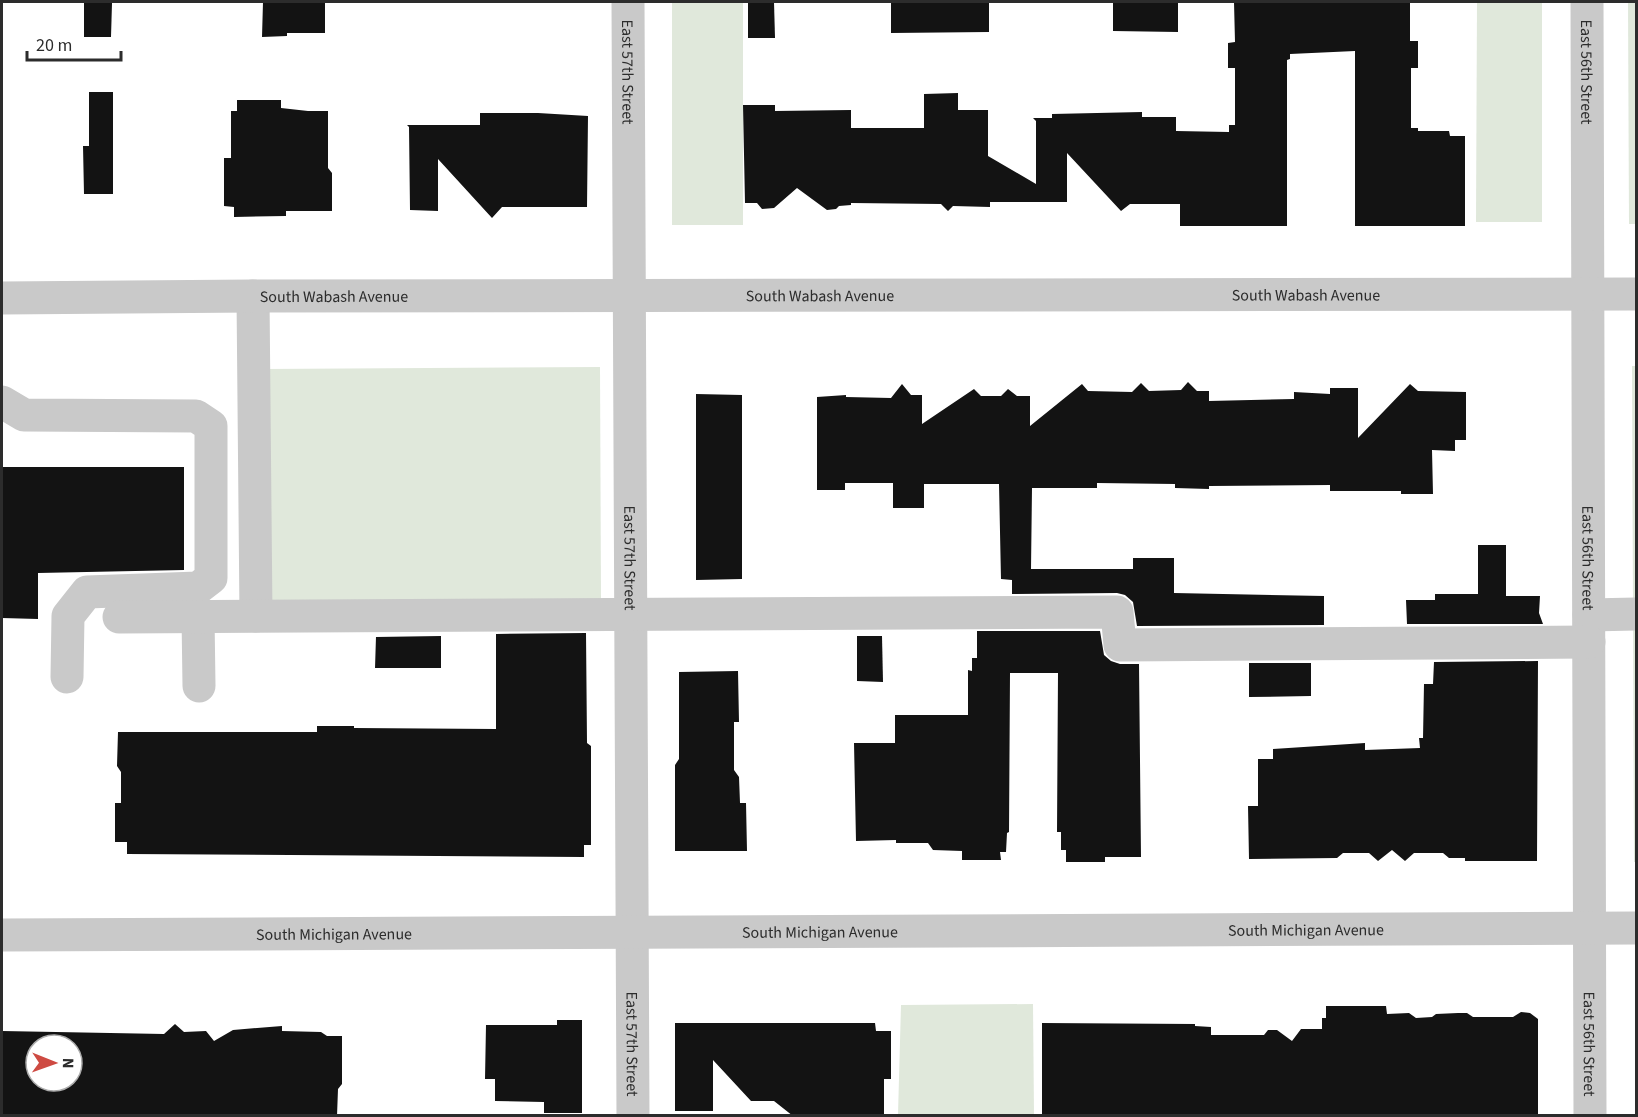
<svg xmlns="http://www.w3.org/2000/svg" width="1638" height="1117" font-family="'Source Sans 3',sans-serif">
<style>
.green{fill:#e0e8db}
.building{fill:#131313;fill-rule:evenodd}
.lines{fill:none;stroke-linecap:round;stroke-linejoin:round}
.minor{stroke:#c9c9c9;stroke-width:33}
.labels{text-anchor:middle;stroke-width:6;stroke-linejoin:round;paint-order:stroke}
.street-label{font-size:16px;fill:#2c2c2c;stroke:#fff}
</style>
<rect width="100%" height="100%" fill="#fff"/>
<!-- green -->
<g class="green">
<rect x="672" y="2" width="71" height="223"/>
<path d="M 1477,2 L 1542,2 L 1542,222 L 1476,222 Z"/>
<path d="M 1628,2 L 1636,2 L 1636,224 L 1629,224 Z"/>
<path d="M 1632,366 L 1636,366 L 1636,862 L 1634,862 Z"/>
<path d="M 600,367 L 601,601 L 267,602 L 263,369 Z"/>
<path d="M 1033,1004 L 1034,1115 L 898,1115 L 901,1005 Z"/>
</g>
<!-- building -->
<g class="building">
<path d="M 263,2 L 325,2 L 325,33 L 287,33 L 287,36 L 262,37 Z"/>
<path d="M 748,2 L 774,2 L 775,38 L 748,38 Z"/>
<path d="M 891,2 L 989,2 L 989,32 L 891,33 Z"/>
<path d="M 1113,2 L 1178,2 L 1178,32 L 1113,31 Z"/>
<path d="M 1234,2 L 1410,2 L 1410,41 L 1418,41 L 1418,68 L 1411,68 L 1411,128 L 1418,128 L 1418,131 L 1449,131 L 1450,136 L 1465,136 L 1465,226 L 1355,226 L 1355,51 L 1290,54 L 1290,59 L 1287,60 L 1287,226 L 1180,226 L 1180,204 L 1130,204 L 1121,211 L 1067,153 L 1067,202 L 990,202 L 990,207 L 953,206 L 948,211 L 941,204 L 851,203 L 851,205 L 839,206 L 836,209 L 827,210 L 797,188 L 774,208 L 762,209 L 757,203 L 745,203 L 743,105 L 775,105 L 775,111 L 851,110 L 851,128 L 924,128 L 924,94 L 958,93 L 958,110 L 988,110 L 988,156 L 1036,184 L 1036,121 L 1033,118 L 1052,118 L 1052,114 L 1142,112 L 1142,117 L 1176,117 L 1176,131 L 1229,132 L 1229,125 L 1235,125 L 1235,68 L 1228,68 L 1228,43 L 1235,42 Z"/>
<path d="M 84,3 L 112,3 L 111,37 L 84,37 Z"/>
<path d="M 89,92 L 113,92 L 113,194 L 84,194 L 83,146 L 89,146 Z"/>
<path d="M 237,100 L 281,100 L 281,108 L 308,111 L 328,111 L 328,168 L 332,173 L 332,211 L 286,211 L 286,216 L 234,217 L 234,207 L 224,206 L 224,158 L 231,158 L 231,111 L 237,111 Z"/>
<path d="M 480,113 L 538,113 L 588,116 L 587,207 L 502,207 L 492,218 L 438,159 L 438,211 L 410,210 L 409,127 L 407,125 L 480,125 Z"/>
<path d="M 1188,382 L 1197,391 L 1209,391 L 1209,401 L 1294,399 L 1294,392 L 1330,394 L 1330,388 L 1358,388 L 1358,438 L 1410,384 L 1418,391 L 1466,392 L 1466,440 L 1455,440 L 1455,451 L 1432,450 L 1433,494 L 1401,494 L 1401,491 L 1330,491 L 1330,485 L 1209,486 L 1209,489 L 1175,488 L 1175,484 L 1097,483 L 1097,488 L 1032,488 L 1031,569 L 1133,569 L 1133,558 L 1174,558 L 1174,593 L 1324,596 L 1324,625 L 1137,626 L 1133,602 L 1125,595 L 1117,593 L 1012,594 L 1012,580 L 1001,579 L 999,484 L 924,484 L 924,508 L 893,508 L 893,483 L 845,483 L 845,490 L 817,490 L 817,397 L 846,395 L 846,397 L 891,398 L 902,384 L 911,395 L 922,395 L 922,424 L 974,389 L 981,396 L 1001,396 L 1008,389 L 1017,396 L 1030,396 L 1030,426 L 1082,384 L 1088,391 L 1132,392 L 1141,383 L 1149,391 L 1181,390 Z"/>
<path d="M 696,394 L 742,395 L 742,579 L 696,580 Z"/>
<path d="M 2,467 L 184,467 L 184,570 L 38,573 L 38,619 L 2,618 Z"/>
<path d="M 1478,545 L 1506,545 L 1506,596 L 1540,596 L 1539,613 L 1543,624 L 1407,624 L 1406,600 L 1435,600 L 1435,594 L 1478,594 Z"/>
<path d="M 977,631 L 1100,631 L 1104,655 L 1111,661 L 1120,664 L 1139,664 L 1141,857 L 1105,857 L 1105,862 L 1066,862 L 1066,850 L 1061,850 L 1061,832 L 1057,832 L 1058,673 L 1010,673 L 1009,832 L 1007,833 L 1006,852 L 1000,852 L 1001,860 L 962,860 L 962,851 L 933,850 L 928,843 L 896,843 L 896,840 L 856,841 L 854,743 L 895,743 L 895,715 L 968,715 L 968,670 L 972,671 L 972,658 L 977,658 Z"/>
<path d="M 586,633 L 587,743 L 591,746 L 591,845 L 584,845 L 584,857 L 127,854 L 127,842 L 115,842 L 115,803 L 121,803 L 121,772 L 117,766 L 118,732 L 317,732 L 317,726 L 354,726 L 354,728 L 496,729 L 496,634 Z"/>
<path d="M 441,636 L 441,668 L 375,668 L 376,637 Z"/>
<path d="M 857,636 L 882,636 L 883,682 L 857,681 Z"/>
<path d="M 1538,661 L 1537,861 L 1465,861 L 1465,858 L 1449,858 L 1443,853 L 1414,853 L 1405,861 L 1392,850 L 1378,861 L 1369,853 L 1343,853 L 1337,858 L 1249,859 L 1248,806 L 1258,806 L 1258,759 L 1273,759 L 1273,749 L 1365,743 L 1365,750 L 1420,748 L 1419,738 L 1423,738 L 1424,684 L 1433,684 L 1434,662 Z"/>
<path d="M 1249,663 L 1311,663 L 1311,696 L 1249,697 Z"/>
<path d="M 738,671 L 739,722 L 734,722 L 734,770 L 739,777 L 740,803 L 746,803 L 747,851 L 675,851 L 675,765 L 679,759 L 679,672 Z"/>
<path d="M 1326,1006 L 1386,1006 L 1387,1014 L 1409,1013 L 1416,1018 L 1432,1017 L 1436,1014 L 1458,1013 L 1467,1013 L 1473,1017 L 1513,1017 L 1521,1012 L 1530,1013 L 1538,1019 L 1538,1116 L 1042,1116 L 1042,1023 L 1195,1024 L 1195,1026 L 1211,1027 L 1211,1035 L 1264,1035 L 1268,1030 L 1277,1030 L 1292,1041 L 1301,1029 L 1322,1029 L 1322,1018 L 1326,1018 Z"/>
<path d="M 557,1020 L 582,1020 L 582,1113 L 544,1113 L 544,1102 L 495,1101 L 495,1079 L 485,1079 L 486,1025 L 557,1025 Z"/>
<path d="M 675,1023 L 875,1023 L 876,1031 L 891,1031 L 891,1079 L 884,1079 L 884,1116 L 793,1116 L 774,1101 L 751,1101 L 713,1060 L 713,1111 L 675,1111 Z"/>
<path d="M 175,1024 L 184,1032 L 206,1031 L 214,1041 L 233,1030 L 282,1026 L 282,1031 L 321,1032 L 327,1036 L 342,1036 L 342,1084 L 338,1089 L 337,1116 L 2,1116 L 2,1031 L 164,1034 ZM 36,1045 L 72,1045 L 72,1081 L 36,1081 Z"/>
</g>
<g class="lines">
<!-- minor -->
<g class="minor">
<path id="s1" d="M 628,2 L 633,1116"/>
<path id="s2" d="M 1587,2 L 1590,1116"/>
<path d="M 253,296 L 256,616"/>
<path id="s3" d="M 2,298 L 253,296 L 1636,294"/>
<path d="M 2,402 L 24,415 L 196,416 L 211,426 L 211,578 L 198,588 L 87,592 L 68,616 L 67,677"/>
<path d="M 1589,615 L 1636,614"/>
<path d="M 198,616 L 199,686"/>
<path d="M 119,617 L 1117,612 L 1120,645 L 1589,642"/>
<path id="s4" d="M 2,935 L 1636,928"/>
</g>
</g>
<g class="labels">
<!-- street labels -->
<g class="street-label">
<text dy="6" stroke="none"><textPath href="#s1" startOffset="70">East 57th Street</textPath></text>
<text dy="6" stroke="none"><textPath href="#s2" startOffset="70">East 56th Street</textPath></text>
<text dy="6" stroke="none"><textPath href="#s3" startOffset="1304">South Wabash Avenue</textPath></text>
<text dy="6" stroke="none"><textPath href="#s3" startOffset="332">South Wabash Avenue</textPath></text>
<text dy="6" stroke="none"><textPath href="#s3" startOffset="818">South Wabash Avenue</textPath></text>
<text dy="6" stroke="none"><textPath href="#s2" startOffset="556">East 56th Street</textPath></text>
<text dy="6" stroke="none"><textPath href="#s1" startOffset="556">East 57th Street</textPath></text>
<text dy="6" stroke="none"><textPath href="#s4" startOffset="1304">South Michigan Avenue</textPath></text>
<text dy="6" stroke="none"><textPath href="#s4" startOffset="818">South Michigan Avenue</textPath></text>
<text dy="6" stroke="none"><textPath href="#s4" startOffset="332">South Michigan Avenue</textPath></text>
<text dy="6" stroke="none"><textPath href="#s1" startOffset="1042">East 57th Street</textPath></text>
<text dy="6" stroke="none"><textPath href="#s2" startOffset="1042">East 56th Street</textPath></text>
</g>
</g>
<!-- border -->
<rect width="1638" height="1117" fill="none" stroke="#2c2c2c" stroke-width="6"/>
<!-- north arrow -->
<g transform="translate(54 1063) rotate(91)"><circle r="28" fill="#ffffff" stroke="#ababab" stroke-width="1.5"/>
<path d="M0-4.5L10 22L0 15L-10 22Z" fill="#ce4a42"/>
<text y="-9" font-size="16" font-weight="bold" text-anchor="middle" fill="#2c2c2c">N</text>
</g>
<!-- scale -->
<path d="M27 51v9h94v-9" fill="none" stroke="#2c2c2c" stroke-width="3"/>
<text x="36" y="51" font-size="18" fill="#2c2c2c" stroke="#ffffff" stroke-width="4.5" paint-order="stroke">20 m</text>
</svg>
